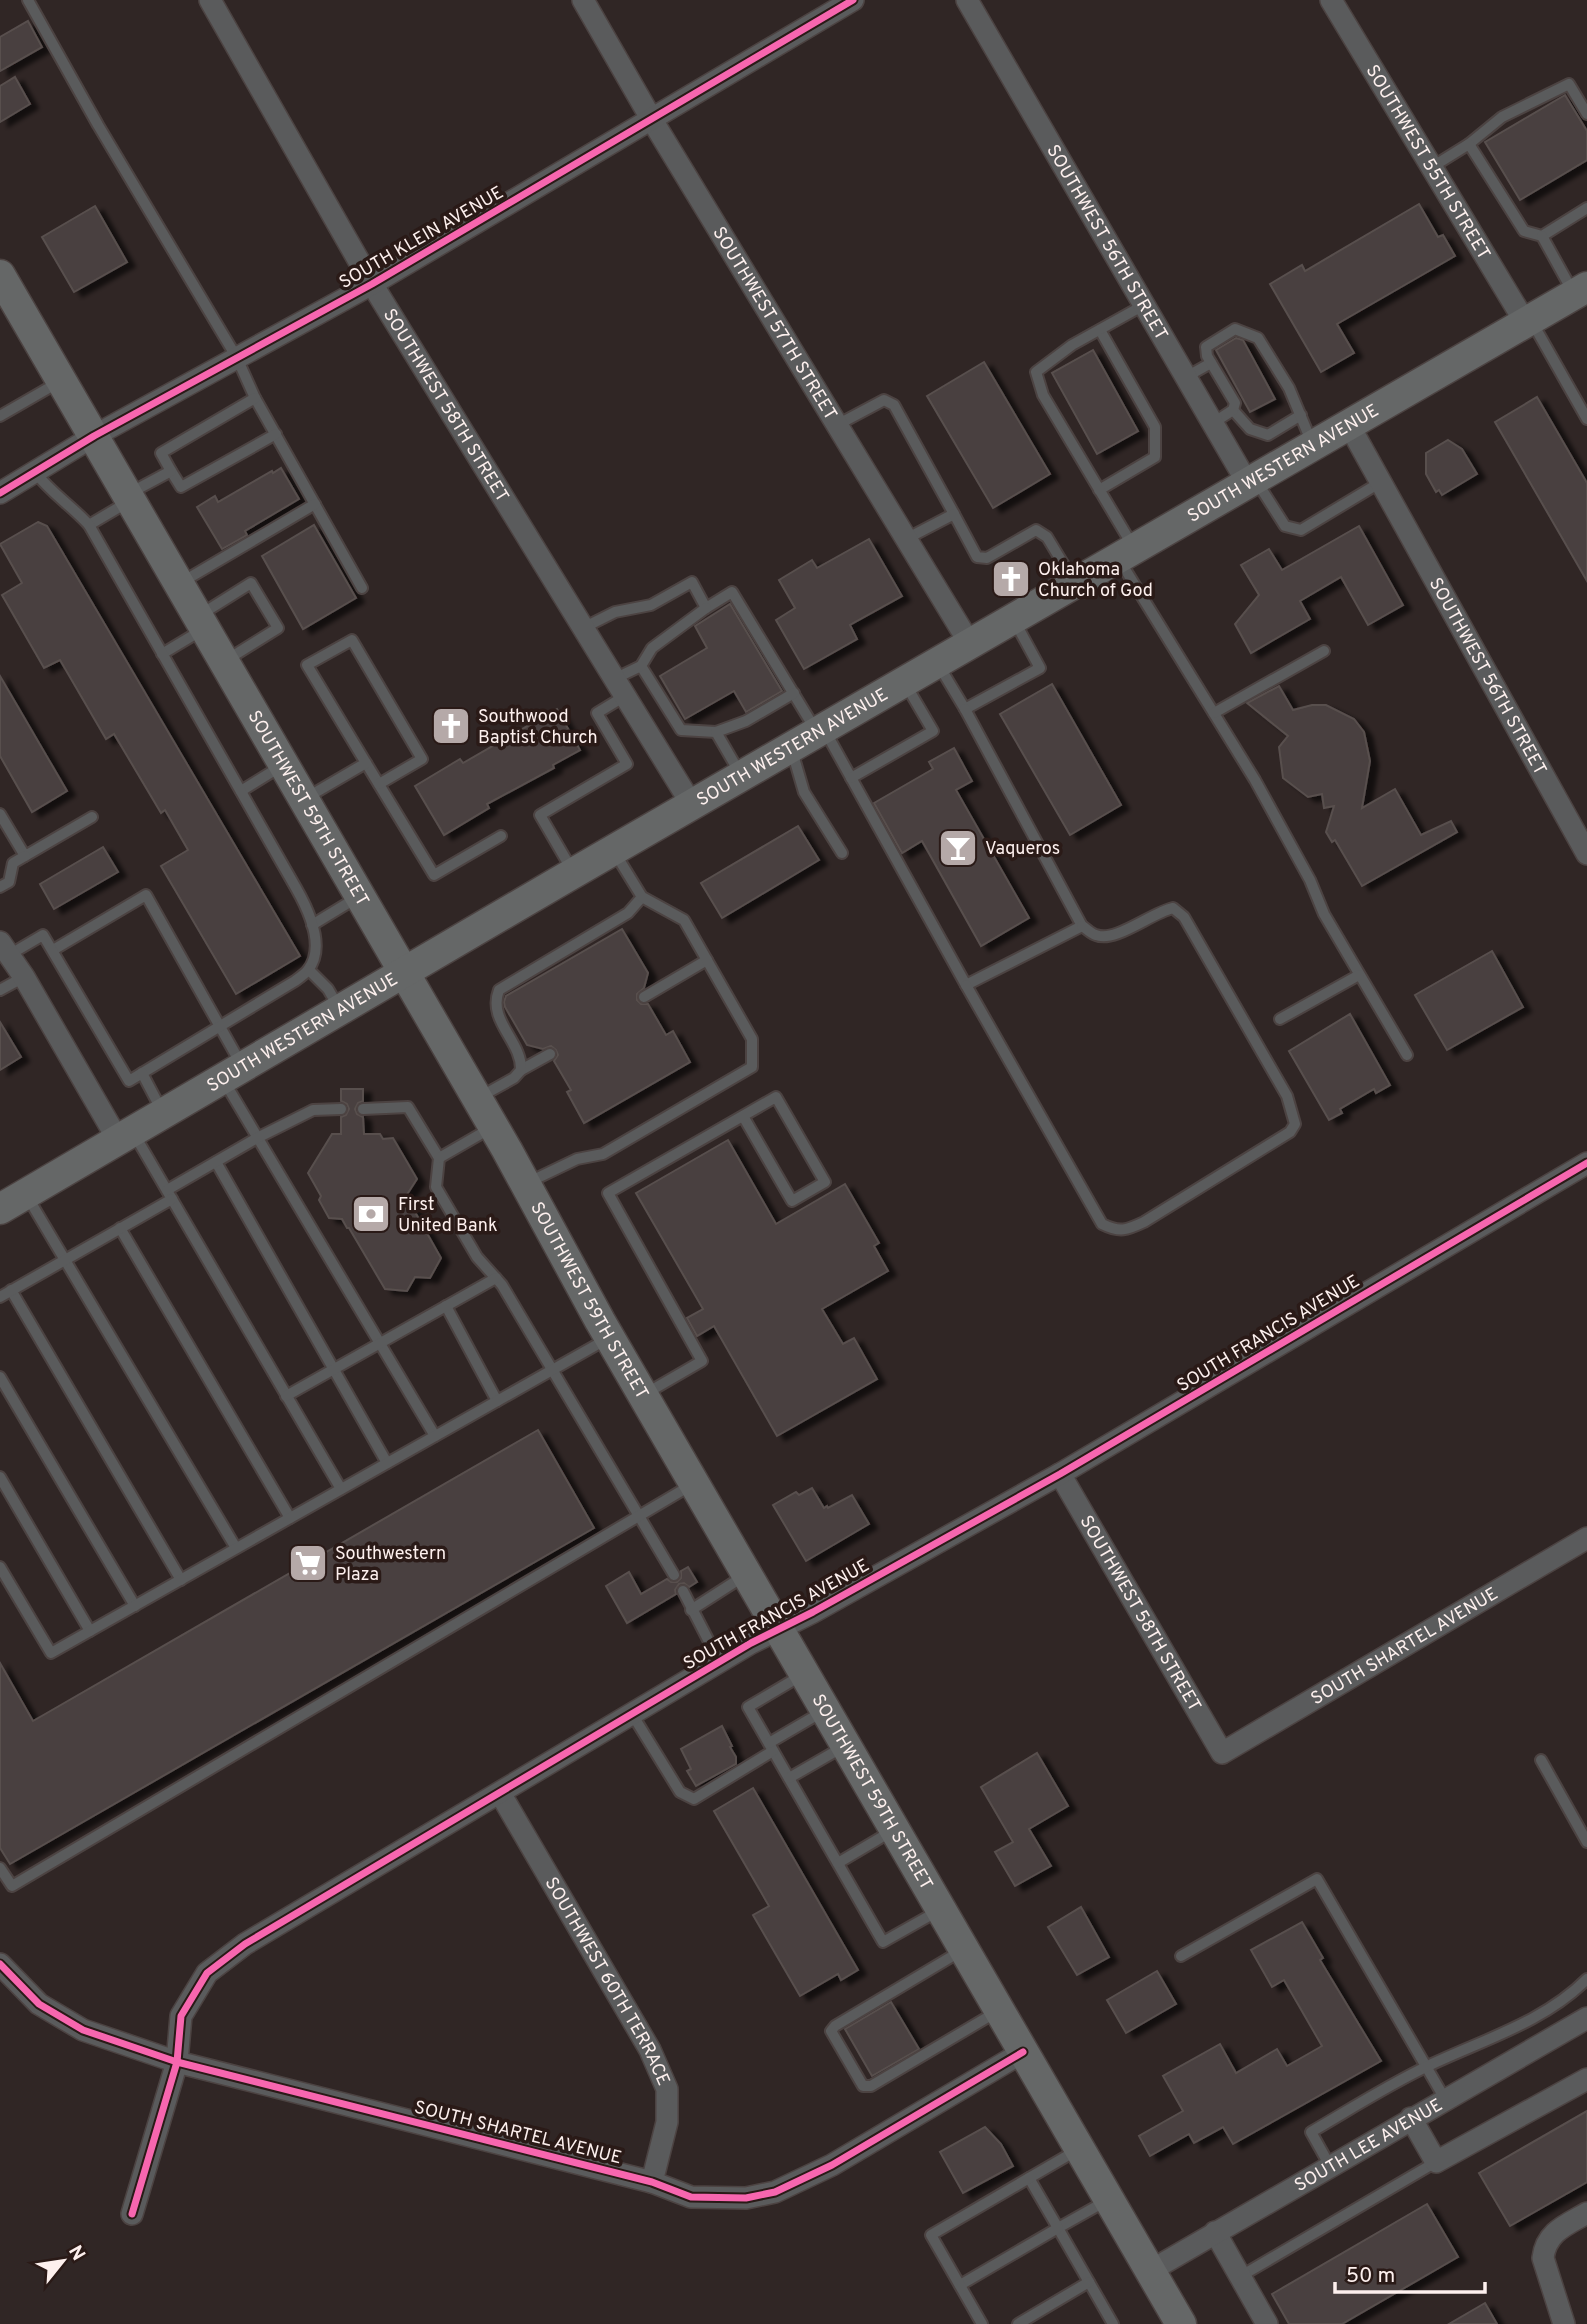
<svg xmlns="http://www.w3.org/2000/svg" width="1587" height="2324" font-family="Overpass,sans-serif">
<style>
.building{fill:#49413f;stroke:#584f4e;stroke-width:2;filter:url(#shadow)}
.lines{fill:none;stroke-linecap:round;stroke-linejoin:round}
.service-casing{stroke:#4c4342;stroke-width:14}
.minor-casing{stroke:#4c4342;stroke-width:24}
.secondary-casing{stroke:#4c4342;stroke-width:33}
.service{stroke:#5a5b5c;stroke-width:10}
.minor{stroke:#5a5b5c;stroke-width:21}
.secondary{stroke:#656767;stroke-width:30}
.cycleway-casing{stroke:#2a1a17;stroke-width:11}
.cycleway{stroke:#f766af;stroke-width:7}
.labels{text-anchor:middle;stroke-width:7;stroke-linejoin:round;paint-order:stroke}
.street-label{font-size:18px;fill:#fdf0ee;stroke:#2a1a17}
.poi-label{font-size:18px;fill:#fdf0ee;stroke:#2a1a17;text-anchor:start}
</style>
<defs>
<filter id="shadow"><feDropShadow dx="8" dy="4.5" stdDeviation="2" flood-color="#0009"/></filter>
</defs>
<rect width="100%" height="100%" fill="#302625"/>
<!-- building -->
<g class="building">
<path d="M 28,21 L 42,47 L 0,71 L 0,37 Z"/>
<path d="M 15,77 L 30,104 L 0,122 L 0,86 Z"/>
<path d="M 1565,95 L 1587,131 L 1587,160 L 1520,200 L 1485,142 Z"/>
<path d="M 1419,204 L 1438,237 L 1443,235 L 1455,256 L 1337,324 L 1354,353 L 1321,372 L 1270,284 L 1302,265 L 1305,271 Z"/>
<path d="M 95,206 L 127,262 L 74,292 L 42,237 Z"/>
<path d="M 1236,338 L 1243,340 L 1275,399 L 1250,412 L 1216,350 Z"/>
<path d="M 1093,350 L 1138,431 L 1097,454 L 1052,373 Z"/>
<path d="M 984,362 L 1050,474 L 993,508 L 927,396 Z"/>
<path d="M 1537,397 L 1587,483 L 1587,581 L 1495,422 Z"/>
<path d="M 1448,440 L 1462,449 L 1477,474 L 1442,495 L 1439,490 L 1436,492 L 1426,474 L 1426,453 Z"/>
<path d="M 281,468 L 299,499 L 245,531 L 247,535 L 222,549 L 197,507 L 215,496 L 218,502 L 272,471 L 273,473 Z"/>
<path d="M 38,522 L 47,526 L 300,956 L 236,994 L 161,866 L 188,850 L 165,810 L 161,813 L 114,734 L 106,739 L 60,660 L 44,668 L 2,595 L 22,583 L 0,544 Z"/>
<path d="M 314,525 L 356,598 L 303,629 L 262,556 Z"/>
<path d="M 1359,526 L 1403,605 L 1368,625 L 1341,577 L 1300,601 L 1310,619 L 1251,653 L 1235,624 L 1259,595 L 1241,565 L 1269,549 L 1282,570 Z"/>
<path d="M 869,539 L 902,596 L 850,625 L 857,639 L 804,669 L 776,620 L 795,608 L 779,580 L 812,560 L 817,568 Z"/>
<path d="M 730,604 L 782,691 L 746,712 L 734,691 L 685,719 L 660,676 L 707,648 L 695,626 Z"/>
<path d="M 0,676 L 67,791 L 32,812 L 0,756 Z"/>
<path d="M 1052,684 L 1121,805 L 1070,835 L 1000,714 Z"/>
<path d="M 1279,686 L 1293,710 L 1312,705 L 1326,705 L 1354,719 L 1364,732 L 1370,761 L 1362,808 L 1395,789 L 1421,835 L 1451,821 L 1457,832 L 1362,886 L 1335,840 L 1332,842 L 1326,832 L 1334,806 L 1324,808 L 1322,794 L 1308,797 L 1283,778 L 1279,747 L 1288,736 L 1247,703 Z"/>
<path d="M 557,709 L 580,750 L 553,765 L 554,768 L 487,804 L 489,808 L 444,835 L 415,786 L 460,759 L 463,763 Z"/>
<path d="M 954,748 L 972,781 L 956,790 L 1029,918 L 981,946 L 922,841 L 902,853 L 874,803 L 933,769 L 929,762 Z"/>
<path d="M 798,826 L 819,860 L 722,918 L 701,883 Z"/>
<path d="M 103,847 L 118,872 L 54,909 L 40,884 Z"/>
<path d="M 622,929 L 648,973 L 644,988 L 637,994 L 637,1000 L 641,1004 L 648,1004 L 666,1035 L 673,1031 L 690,1062 L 584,1123 L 567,1092 L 571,1090 L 554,1061 L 558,1055 L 556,1050 L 551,1046 L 543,1049 L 527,1045 L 505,1007 L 504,1002 L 506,996 Z"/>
<path d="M 1492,951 L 1523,1007 L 1447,1050 L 1415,995 Z"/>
<path d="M 1350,1014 L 1390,1085 L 1376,1093 L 1374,1089 L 1340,1109 L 1342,1113 L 1329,1120 L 1289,1051 Z"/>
<path d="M 0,1022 L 21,1057 L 0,1070 Z"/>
<path d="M 341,1089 L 363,1089 L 363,1101 L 358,1103 L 355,1109 L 357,1114 L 363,1117 L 364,1134 L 380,1134 L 383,1139 L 393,1138 L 417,1179 L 406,1196 L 441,1258 L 430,1278 L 415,1277 L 407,1291 L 385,1289 L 349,1228 L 347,1228 L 342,1219 L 329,1218 L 319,1200 L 321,1196 L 308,1173 L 332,1134 L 341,1134 L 341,1117 L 346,1115 L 349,1109 L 347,1104 L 341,1101 Z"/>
<path d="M 728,1140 L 776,1224 L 845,1184 L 879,1243 L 874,1246 L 888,1271 L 822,1309 L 843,1344 L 854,1338 L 877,1379 L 777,1436 L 714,1326 L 697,1336 L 687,1318 L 703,1309 L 636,1193 Z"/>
<path d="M 538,1430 L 594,1528 L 10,1864 L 0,1848 L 0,1663 L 33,1721 Z"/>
<path d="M 812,1488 L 824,1508 L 827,1506 L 828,1508 L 852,1495 L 869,1524 L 806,1561 L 773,1505 L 796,1492 L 799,1495 Z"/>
<path d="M 688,1567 L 697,1582 L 689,1587 L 684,1583 L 679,1584 L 675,1590 L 676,1594 L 627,1623 L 606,1586 L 629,1572 L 641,1594 L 667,1579 L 671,1582 L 677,1582 L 681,1578 L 681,1571 Z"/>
<path d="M 722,1726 L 732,1746 L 730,1747 L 736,1757 L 736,1764 L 696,1786 L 687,1771 L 691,1769 L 681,1749 Z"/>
<path d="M 1037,1753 L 1068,1806 L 1029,1829 L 1051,1866 L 1015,1886 L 995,1852 L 1013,1842 L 981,1787 Z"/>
<path d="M 753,1788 L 858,1970 L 841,1980 L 838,1974 L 800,1996 L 753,1915 L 769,1906 L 714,1811 Z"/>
<path d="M 1081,1907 L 1109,1957 L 1077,1975 L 1048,1927 Z"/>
<path d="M 1302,1922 L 1323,1958 L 1320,1960 L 1381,2061 L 1233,2144 L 1223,2127 L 1194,2143 L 1189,2134 L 1150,2156 L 1139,2136 L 1183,2111 L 1163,2076 L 1220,2044 L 1236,2073 L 1277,2049 L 1287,2066 L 1322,2046 L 1284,1980 L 1272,1987 L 1251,1950 Z"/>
<path d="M 1157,1971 L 1176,2004 L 1126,2033 L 1107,2000 Z"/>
<path d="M 891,2002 L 919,2049 L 872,2076 L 845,2029 Z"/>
<path d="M 1587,2111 L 1587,2182 L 1510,2226 L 1479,2173 Z"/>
<path d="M 985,2127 L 1001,2144 L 1013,2166 L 963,2193 L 940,2152 Z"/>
<path d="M 1427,2204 L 1458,2257 L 1342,2324 L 1289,2324 L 1272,2294 Z"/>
<path d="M 1485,2303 L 1497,2324 L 1449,2324 Z"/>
</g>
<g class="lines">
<!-- service casing -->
<g class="service-casing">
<g id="service">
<path d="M 28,0 L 98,125 L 237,358 L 255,398 L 362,588"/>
<path d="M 1469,144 L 1502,117 L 1569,84 L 1587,114"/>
<path d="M 1432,167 L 1469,144 L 1524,231 L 1542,236 L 1587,208"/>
<path d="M 1542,236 L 1573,292"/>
<path d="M 1532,322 L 1587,419"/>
<path d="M 1186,377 L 1211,363"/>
<path d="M 1233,410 L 1250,429 L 1268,435 L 1301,415"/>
<path d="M 0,416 L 59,382"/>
<path d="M 1213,423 L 1233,410 L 1235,403 L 1207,356 L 1206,347 L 1235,329 L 1258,338 L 1289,388 L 1312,443"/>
<path d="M 837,425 L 884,400 L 894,405 L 954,514 L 906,539"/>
<path d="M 171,471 L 181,487 L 276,434"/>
<path d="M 1257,482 L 1285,526 L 1301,530 L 1381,482"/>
<path d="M 1099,490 L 1155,457 L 1155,427 L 1100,330"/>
<path d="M 130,493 L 171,471 L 161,453 L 255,398"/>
<path d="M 954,514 L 977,557 L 987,558 L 1036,530 L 1047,537 L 1073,580"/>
<path d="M 89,525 L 128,502"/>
<path d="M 1134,548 L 1043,395 L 1036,372 L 1072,345 L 1144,305"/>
<path d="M 1120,561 L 1255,780 L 1310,880 L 1324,914 L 1407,1055"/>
<path d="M 182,582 L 315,504"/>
<path d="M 200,615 L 251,583 L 278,628 L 225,661"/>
<path d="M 583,628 L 615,612 L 651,605 L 692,582 L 706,608 L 732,592 L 815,729"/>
<path d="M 162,654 L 202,630"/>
<path d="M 938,664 L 965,709 L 1040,668 L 1015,622"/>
<path d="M 641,666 L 681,730 L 716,732 L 746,721 L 794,693"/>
<path d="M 614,679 L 641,666 L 652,648 L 706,608"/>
<path d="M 1214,713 L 1324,651"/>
<path d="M 824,729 L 966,985 L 1082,926 L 965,709"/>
<path d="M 716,732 L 741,775"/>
<path d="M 792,751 L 804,792 L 842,853"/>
<path d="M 366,763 L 434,875 L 501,836"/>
<path d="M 851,778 L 933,731 L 906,685"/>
<path d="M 241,791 L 283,765"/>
<path d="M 306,798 L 366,763 L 307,665 L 352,640 L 422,759 L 379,784"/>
<path d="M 0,814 L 25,856 L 92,817"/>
<path d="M 572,870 L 540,815 L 627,764 L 597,713 L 625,696"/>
<path d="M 0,887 L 9,882 L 13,863 L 25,856"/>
<path d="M 312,925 L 358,897"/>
<path d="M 53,950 L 146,895 L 241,1064"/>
<path d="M 9,955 L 43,935 L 129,1081 L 295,981 C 299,978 305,974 308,970 C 326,947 308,909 296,888 L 89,525 C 72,506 51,493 35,472"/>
<path d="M 309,970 L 328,989 L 339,1008"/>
<path d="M 966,985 L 1102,1224 C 1120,1233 1127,1230 1144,1222 L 1290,1132 L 1295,1124 L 1287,1096 L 1184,917 L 1173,908 C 1151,913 1115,943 1096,935 C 1091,934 1086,928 1082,926"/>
<path d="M 0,990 L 24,977"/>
<path d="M 644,997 L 707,960"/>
<path d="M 1280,1019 L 1359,975"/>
<path d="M 521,1070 L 550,1054"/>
<path d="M 142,1073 L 162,1111"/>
<path d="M 224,1081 L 435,1436"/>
<path d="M 478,1098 L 514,1078 L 521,1070 C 522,1041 487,1021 499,990 L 628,913 L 642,897"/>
<path d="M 363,1109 L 408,1107 L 439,1158 L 436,1187 L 477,1257 L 502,1285 L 674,1575"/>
<path d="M 134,1134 L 341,1489"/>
<path d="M 439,1158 L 491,1128"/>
<path d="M 216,1162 L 387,1463"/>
<path d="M 527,1183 L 577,1159 L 603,1154 L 752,1067 L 752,1039 L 684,920 L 642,897 L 615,853"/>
<path d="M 167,1190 L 257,1138 L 313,1110 L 341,1109"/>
<path d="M 27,1196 L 236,1548"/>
<path d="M 120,1228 L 290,1518"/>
<path d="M 11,1290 L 181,1580"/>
<path d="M 0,1297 L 172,1199"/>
<path d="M 446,1306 L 497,1401"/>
<path d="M 0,1377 L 135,1606"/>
<path d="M 645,1394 L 702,1361 L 608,1193 L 776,1097 L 825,1182 L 792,1201 L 743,1116"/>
<path d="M 286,1396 L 496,1278"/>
<path d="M 0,1477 L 90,1631"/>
<path d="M 0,1567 L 51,1653 L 607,1339"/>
<path d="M 683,1591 L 719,1661"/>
<path d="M 691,1610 L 744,1576"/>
<path d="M 802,1675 L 748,1707 L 883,1942 L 938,1911"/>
<path d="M 632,1714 L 680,1792 L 694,1799 L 773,1751"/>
<path d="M 769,1743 L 822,1712"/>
<path d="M 1541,1760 L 1587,1842"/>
<path d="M 789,1778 L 843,1747"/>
<path d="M 838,1863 L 892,1831"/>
<path d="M 0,1868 L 12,1886 L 693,1484"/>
<path d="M 961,1951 L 835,2026 L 831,2031 L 863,2086 L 871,2086 L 998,2011"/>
<path d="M 1181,1956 L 1317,1879 L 1445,2099"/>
<path d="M 1330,2166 L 1311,2132 C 1349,2110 1388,2085 1428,2066 C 1482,2040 1543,2023 1587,1979"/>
<path d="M 1106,2201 L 1058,2228 L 1113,2324"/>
<path d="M 1241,2276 L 1436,2162"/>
<path d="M 960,2285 L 1058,2228 L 1029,2178"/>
<path d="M 982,2324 L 931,2235 L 1079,2149"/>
<path d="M 1018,2324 L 1089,2282"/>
</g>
</g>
<!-- minor casing -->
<g class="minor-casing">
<g id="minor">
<path id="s1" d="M 210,0 L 372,284 L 692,805"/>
<path id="s2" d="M 583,0 L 652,120 L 970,644"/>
<path id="s3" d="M 967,0 L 1248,484"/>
<path id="s4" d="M 1331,0 L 1525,322"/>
<path id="s5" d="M 1349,425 L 1587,854"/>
<path d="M 0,493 L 94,436 L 372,284 L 853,0"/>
<path d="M 0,942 L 24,977 L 118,1140"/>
<path id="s6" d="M 1060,1474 L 1222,1753 L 1587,1538"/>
<path id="s7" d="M 500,1793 L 650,2050 L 667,2089 L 667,2122 L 652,2182"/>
<path d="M 0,1964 L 39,2004 L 83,2030 L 177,2062 L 652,2182 L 691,2197 L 746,2198 L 775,2192 L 832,2165 L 1023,2052"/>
<path d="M 1411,2118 L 1436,2162 L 1587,2079"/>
<path d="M 132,2214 L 177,2062 L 181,2016 L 207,1973 L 245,1944 L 751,1643 L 813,1612 L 1060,1474 L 1587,1163"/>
<path d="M 1215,2232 L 1267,2324"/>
<path id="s8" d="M 1150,2271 L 1587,2018"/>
<path d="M 1564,2324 L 1543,2258 C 1546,2232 1566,2225 1587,2213"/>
</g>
</g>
<!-- secondary casing -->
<g class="secondary-casing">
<g id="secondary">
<path id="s9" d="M 0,275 L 507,1150 L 600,1321 L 1181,2324"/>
<path id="s10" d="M 0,1209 L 565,878 L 1587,287"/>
</g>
</g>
<!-- service -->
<use href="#service" class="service"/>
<!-- minor -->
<use href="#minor" class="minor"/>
<!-- secondary -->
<use href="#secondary" class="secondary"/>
<!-- cycleway casing -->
<g class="cycleway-casing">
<g id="cycleway">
<path d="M 0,493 L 94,436 L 372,284 L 853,0"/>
<path d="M 0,1964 L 39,2004 L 83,2030 L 177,2062 L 652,2182 L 691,2197 L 746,2198 L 775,2192 L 832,2165 L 1023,2052"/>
<path d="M 132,2214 L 177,2062 L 181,2016 L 207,1973 L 245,1944 L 751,1643 L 813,1612 L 1060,1474 L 1587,1163"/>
</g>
</g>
<!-- cycleway -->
<use href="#cycleway" class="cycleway"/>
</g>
<!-- icons -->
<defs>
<g id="church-square" transform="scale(2.0125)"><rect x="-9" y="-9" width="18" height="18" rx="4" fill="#b5a9a8" stroke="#2a1a17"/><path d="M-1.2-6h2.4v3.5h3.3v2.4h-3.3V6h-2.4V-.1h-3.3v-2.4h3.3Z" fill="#fff"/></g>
<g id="bar-square" transform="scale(2.0125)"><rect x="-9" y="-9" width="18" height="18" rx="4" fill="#b5a9a8" stroke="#2a1a17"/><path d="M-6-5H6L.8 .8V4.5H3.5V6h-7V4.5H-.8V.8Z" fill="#fff"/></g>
<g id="bank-square" transform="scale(2.0125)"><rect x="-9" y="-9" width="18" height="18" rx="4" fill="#b5a9a8" stroke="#2a1a17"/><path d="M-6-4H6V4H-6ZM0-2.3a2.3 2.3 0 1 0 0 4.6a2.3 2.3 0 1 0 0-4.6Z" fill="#fff"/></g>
<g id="supermarket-square" transform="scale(2.0125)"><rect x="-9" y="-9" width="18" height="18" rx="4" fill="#b5a9a8" stroke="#2a1a17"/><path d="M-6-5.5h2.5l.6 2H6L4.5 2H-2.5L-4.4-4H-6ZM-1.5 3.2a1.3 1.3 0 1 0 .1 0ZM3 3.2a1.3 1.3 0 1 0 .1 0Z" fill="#fff"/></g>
</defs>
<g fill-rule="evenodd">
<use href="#church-square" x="1011" y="579"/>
<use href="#church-square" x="451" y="726"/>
<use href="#bar-square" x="958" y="848"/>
<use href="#bank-square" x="371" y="1214"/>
<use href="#supermarket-square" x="308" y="1563"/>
</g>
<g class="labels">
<!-- street labels -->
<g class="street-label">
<text dy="6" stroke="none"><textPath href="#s4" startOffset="189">SOUTHWEST 55TH STREET</textPath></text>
<text transform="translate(421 237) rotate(-30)" y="6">SOUTH KLEIN AVENUE</text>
<text dy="6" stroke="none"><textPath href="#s3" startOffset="280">SOUTHWEST 56TH STREET</textPath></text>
<text dy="6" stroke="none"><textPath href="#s2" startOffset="376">SOUTHWEST 57TH STREET</textPath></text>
<text dy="6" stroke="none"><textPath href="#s1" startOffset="469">SOUTHWEST 58TH STREET</textPath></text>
<text dy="6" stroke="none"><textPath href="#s10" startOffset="1484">SOUTH WESTERN AVENUE</textPath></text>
<text dy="6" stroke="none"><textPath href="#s5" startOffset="287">SOUTHWEST 56TH STREET</textPath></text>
<text dy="6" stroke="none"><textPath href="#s10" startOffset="917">SOUTH WESTERN AVENUE</textPath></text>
<text dy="6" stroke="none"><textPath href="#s9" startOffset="616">SOUTHWEST 59TH STREET</textPath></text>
<text dy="6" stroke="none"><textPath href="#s10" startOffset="350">SOUTH WESTERN AVENUE</textPath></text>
<text dy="6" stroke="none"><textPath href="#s9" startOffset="1183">SOUTHWEST 59TH STREET</textPath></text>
<text transform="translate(1268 1333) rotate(-31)" y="6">SOUTH FRANCIS AVENUE</text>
<text dy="6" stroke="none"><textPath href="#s6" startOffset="161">SOUTHWEST 58TH STREET</textPath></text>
<text transform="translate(776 1614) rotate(-29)" y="6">SOUTH FRANCIS AVENUE</text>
<text dy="6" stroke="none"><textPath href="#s6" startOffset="534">SOUTH SHARTEL AVENUE</textPath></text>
<text dy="6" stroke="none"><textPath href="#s9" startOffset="1750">SOUTHWEST 59TH STREET</textPath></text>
<text dy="6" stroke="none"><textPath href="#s7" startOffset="217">SOUTHWEST 60TH TERRACE</textPath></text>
<text transform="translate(518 2132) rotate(14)" y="6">SOUTH SHARTEL AVENUE</text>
<text dy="6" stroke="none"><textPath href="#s8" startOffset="252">SOUTH LEE AVENUE</textPath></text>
</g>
<!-- poi labels -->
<g class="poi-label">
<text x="1038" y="575">Oklahoma<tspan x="1038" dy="21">Church of God</tspan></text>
<text x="478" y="722">Southwood<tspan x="478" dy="21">Baptist Church</tspan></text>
<text x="985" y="854">Vaqueros</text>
<text x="398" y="1210">First<tspan x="398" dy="21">United Bank</tspan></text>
<text x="335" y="1559">Southwestern<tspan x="335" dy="21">Plaza</tspan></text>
</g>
</g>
<!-- north arrow -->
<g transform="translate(63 2261) rotate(60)" stroke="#2a1a17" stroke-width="5" paint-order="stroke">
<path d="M0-5L12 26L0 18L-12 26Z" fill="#fdf0ee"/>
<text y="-10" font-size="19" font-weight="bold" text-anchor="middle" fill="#fdf0ee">N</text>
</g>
<!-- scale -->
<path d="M1335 2282v10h150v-10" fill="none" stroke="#fdf0ee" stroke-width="3.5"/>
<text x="1346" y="2282" font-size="21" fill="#fdf0ee" stroke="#2a1a17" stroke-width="5" paint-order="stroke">50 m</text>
</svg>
